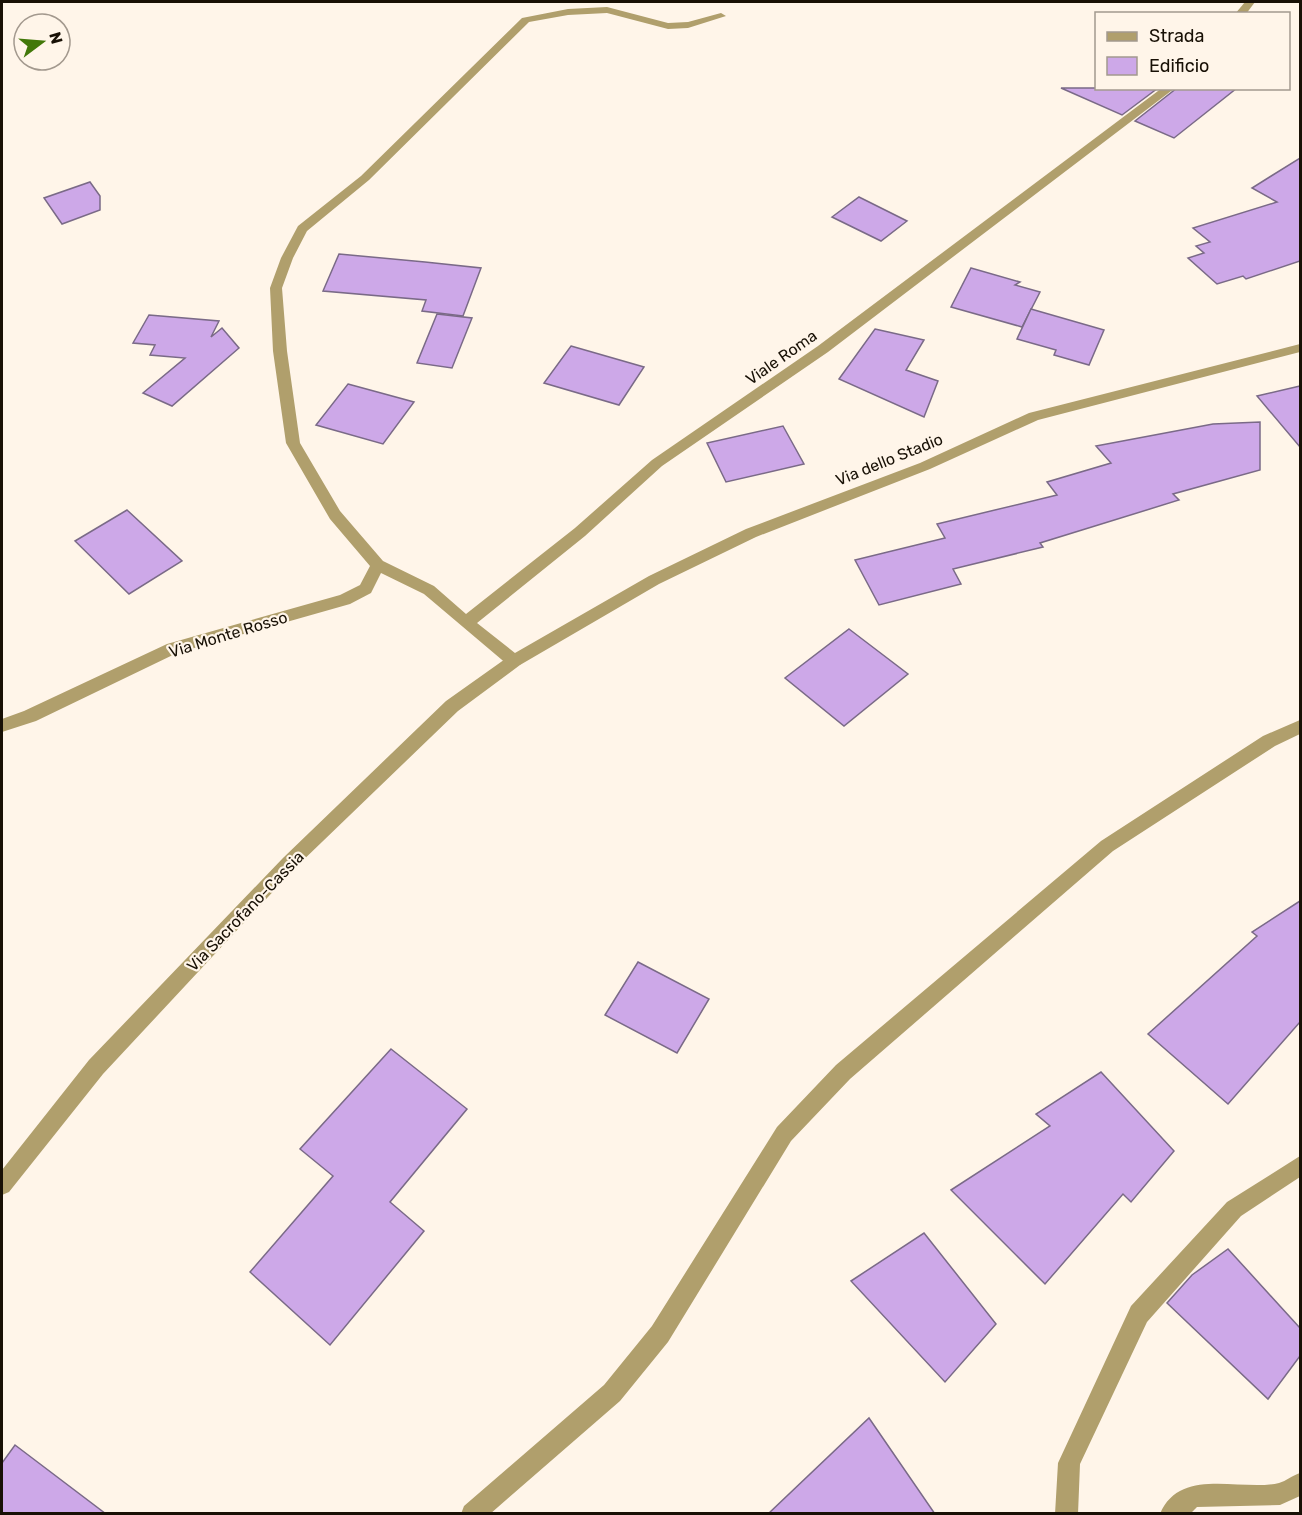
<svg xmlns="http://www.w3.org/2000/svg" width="1302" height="1515" font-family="Rubik,sans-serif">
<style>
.building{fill:#cda8e8;stroke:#7a6a87;stroke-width:1.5}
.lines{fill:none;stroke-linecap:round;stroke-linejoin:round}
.minor{fill:#b09f6c;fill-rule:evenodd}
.tertiary{fill:#b09f6c;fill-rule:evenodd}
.labels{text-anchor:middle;stroke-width:4.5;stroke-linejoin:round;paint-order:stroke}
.street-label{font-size:16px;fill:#181005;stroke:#fff5e9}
</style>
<rect width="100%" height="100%" fill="#fff5e9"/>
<!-- building -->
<g class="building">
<path d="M 1061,88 L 1158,88 L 1122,115 Z"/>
<path d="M 1177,88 L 1237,88 L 1174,138 L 1135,121 Z"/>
<path d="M 1300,158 L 1300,261 L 1246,279 L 1243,276 L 1217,284 L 1188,258 L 1204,253 L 1196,246 L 1210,242 L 1193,228 L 1277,202 L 1252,188 Z"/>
<path d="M 90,182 L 100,196 L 100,210 L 62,224 L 44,198 Z"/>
<path d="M 859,197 L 907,221 L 881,241 L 832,217 Z"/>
<path d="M 339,254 L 425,262 L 481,268 L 463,316 L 422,311 L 426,300 L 323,291 Z"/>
<path d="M 971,268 L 1020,282 L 1015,285 L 1040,292 L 1022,327 L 951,307 Z"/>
<path d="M 1031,309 L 1104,330 L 1089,365 L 1054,355 L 1056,350 L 1017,339 Z"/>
<path d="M 437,314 L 472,318 L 452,368 L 417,363 Z"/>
<path d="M 149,315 L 219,321 L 211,337 L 222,328 L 239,348 L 172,406 L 143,393 L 185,358 L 150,355 L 155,345 L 133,343 Z"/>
<path d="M 875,329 L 924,340 L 906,370 L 938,381 L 924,417 L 839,379 Z"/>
<path d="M 571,346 L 644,367 L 619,405 L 544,383 Z"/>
<path d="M 348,384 L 414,402 L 383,444 L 316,425 Z"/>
<path d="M 1300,386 L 1300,447 L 1257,396 Z"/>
<path d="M 1260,422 L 1260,470 L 1173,494 L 1179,500 L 1040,543 L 1043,547 L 953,569 L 961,584 L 879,605 L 855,560 L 945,538 L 937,524 L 1057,495 L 1047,482 L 1111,463 L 1096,446 L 1213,424 Z"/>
<path d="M 783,426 L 804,464 L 726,482 L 707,443 Z"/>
<path d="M 127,510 L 182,561 L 129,594 L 75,541 Z"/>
<path d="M 849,629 L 908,674 L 844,726 L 785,678 Z"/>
<path d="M 1300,901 L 1300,1022 L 1228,1104 L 1148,1034 L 1257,936 L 1252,932 Z"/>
<path d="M 638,962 L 709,999 L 677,1053 L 605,1015 Z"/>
<path d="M 391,1049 L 467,1109 L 390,1202 L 424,1231 L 330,1345 L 250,1272 L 333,1176 L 300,1149 Z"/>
<path d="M 1101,1072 L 1174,1151 L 1131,1202 L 1123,1194 L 1045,1284 L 951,1190 L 1050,1126 L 1036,1114 Z"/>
<path d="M 924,1233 L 996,1324 L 945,1382 L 851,1281 Z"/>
<path d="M 1228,1249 L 1300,1328 L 1300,1356 L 1268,1399 L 1167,1303 L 1192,1275 Z"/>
<path d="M 869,1418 L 935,1514 L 768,1514 Z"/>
<path d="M 15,1445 L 106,1514 L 2,1514 L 2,1463 Z"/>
</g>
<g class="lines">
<!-- minor -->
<g class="minor">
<path d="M 1245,2 L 1255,2 L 1246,14 L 1235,14 Z"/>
<path d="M 607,7 L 668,23 L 688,22 L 721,13 L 726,16 L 688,28 L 668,29 L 607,13 L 568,15 L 529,22 L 369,180 L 307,231 L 293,258 L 282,288 L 287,351 L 300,443 L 340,511 L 383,561 L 434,586 L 466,614 L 575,528 L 652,460 L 818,346 L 1162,88 L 1175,88 L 828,352 L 662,466 L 585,536 L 477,623 L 520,657 L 522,661 L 520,665 L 508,665 L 424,594 L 381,573 L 371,593 L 350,604 L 177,653 L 36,721 L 2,732 L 2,719 L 24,711 L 167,644 L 340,595 L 360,585 L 370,566 L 330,519 L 286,443 L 273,351 L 270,288 L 281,258 L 298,226 L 361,176 L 522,18 L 568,9 Z"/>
<path d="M 1300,720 L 1300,734 L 1275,746 L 1113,851 L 850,1079 L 791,1141 L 668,1342 L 620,1401 L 490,1514 L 461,1514 L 464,1506 L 604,1385 L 652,1326 L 777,1127 L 836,1065 L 1101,841 L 1263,736 Z"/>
<path d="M 1300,1156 L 1300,1177 L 1241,1216 L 1147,1322 L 1080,1464 L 1078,1514 L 1055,1514 L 1058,1463 L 1131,1306 L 1227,1202 Z"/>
<path d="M 1300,1473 L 1300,1496 L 1280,1505 L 1197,1507 L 1190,1514 L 1160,1514 C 1180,1466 1241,1492 1279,1483 C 1286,1481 1293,1475 1300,1473 Z"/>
</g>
<!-- tertiary -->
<path class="tertiary" d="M 1300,344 L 1300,352 L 1038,420 L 930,469 L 756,537 L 659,584 L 520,665 L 458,711 L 295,868 L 103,1074 L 9,1192 L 2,1195 L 2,1170 L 89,1060 L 283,858 L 446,701 L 508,657 L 649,576 L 746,529 L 920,463 L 1029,413 Z"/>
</g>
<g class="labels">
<!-- street labels -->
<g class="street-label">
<text transform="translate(781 357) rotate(-35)" y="6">Viale Roma</text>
<text transform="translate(889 459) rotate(-22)" y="6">Via dello Stadio</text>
<text transform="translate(228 634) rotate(-17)" y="6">Via Monte Rosso</text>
<text transform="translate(245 911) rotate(-46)" y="6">Via Sacrofano-Cassia</text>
</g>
</g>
<!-- border -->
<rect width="1302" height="1515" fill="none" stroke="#181005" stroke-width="6"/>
<!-- legend -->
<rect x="1095" y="12" width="195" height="78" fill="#fff5e9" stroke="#a3998e" stroke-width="1.5"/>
<rect x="1107" y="32" width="30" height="9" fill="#b09f6c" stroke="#a3998e" stroke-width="1.5"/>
<text x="1149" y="42" font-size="18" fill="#181005">Strada</text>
<rect x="1107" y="57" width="30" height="18" fill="#cda8e8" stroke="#a3998e" stroke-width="1.5"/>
<text x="1149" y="72" font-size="18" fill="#181005">Edificio</text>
<!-- north arrow -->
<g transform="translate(42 42) rotate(74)"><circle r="28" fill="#fff5e9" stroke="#a3998e" stroke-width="1.5"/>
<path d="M0-4.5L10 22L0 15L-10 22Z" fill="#427809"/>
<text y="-9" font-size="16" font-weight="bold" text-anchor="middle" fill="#181005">N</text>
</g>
</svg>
